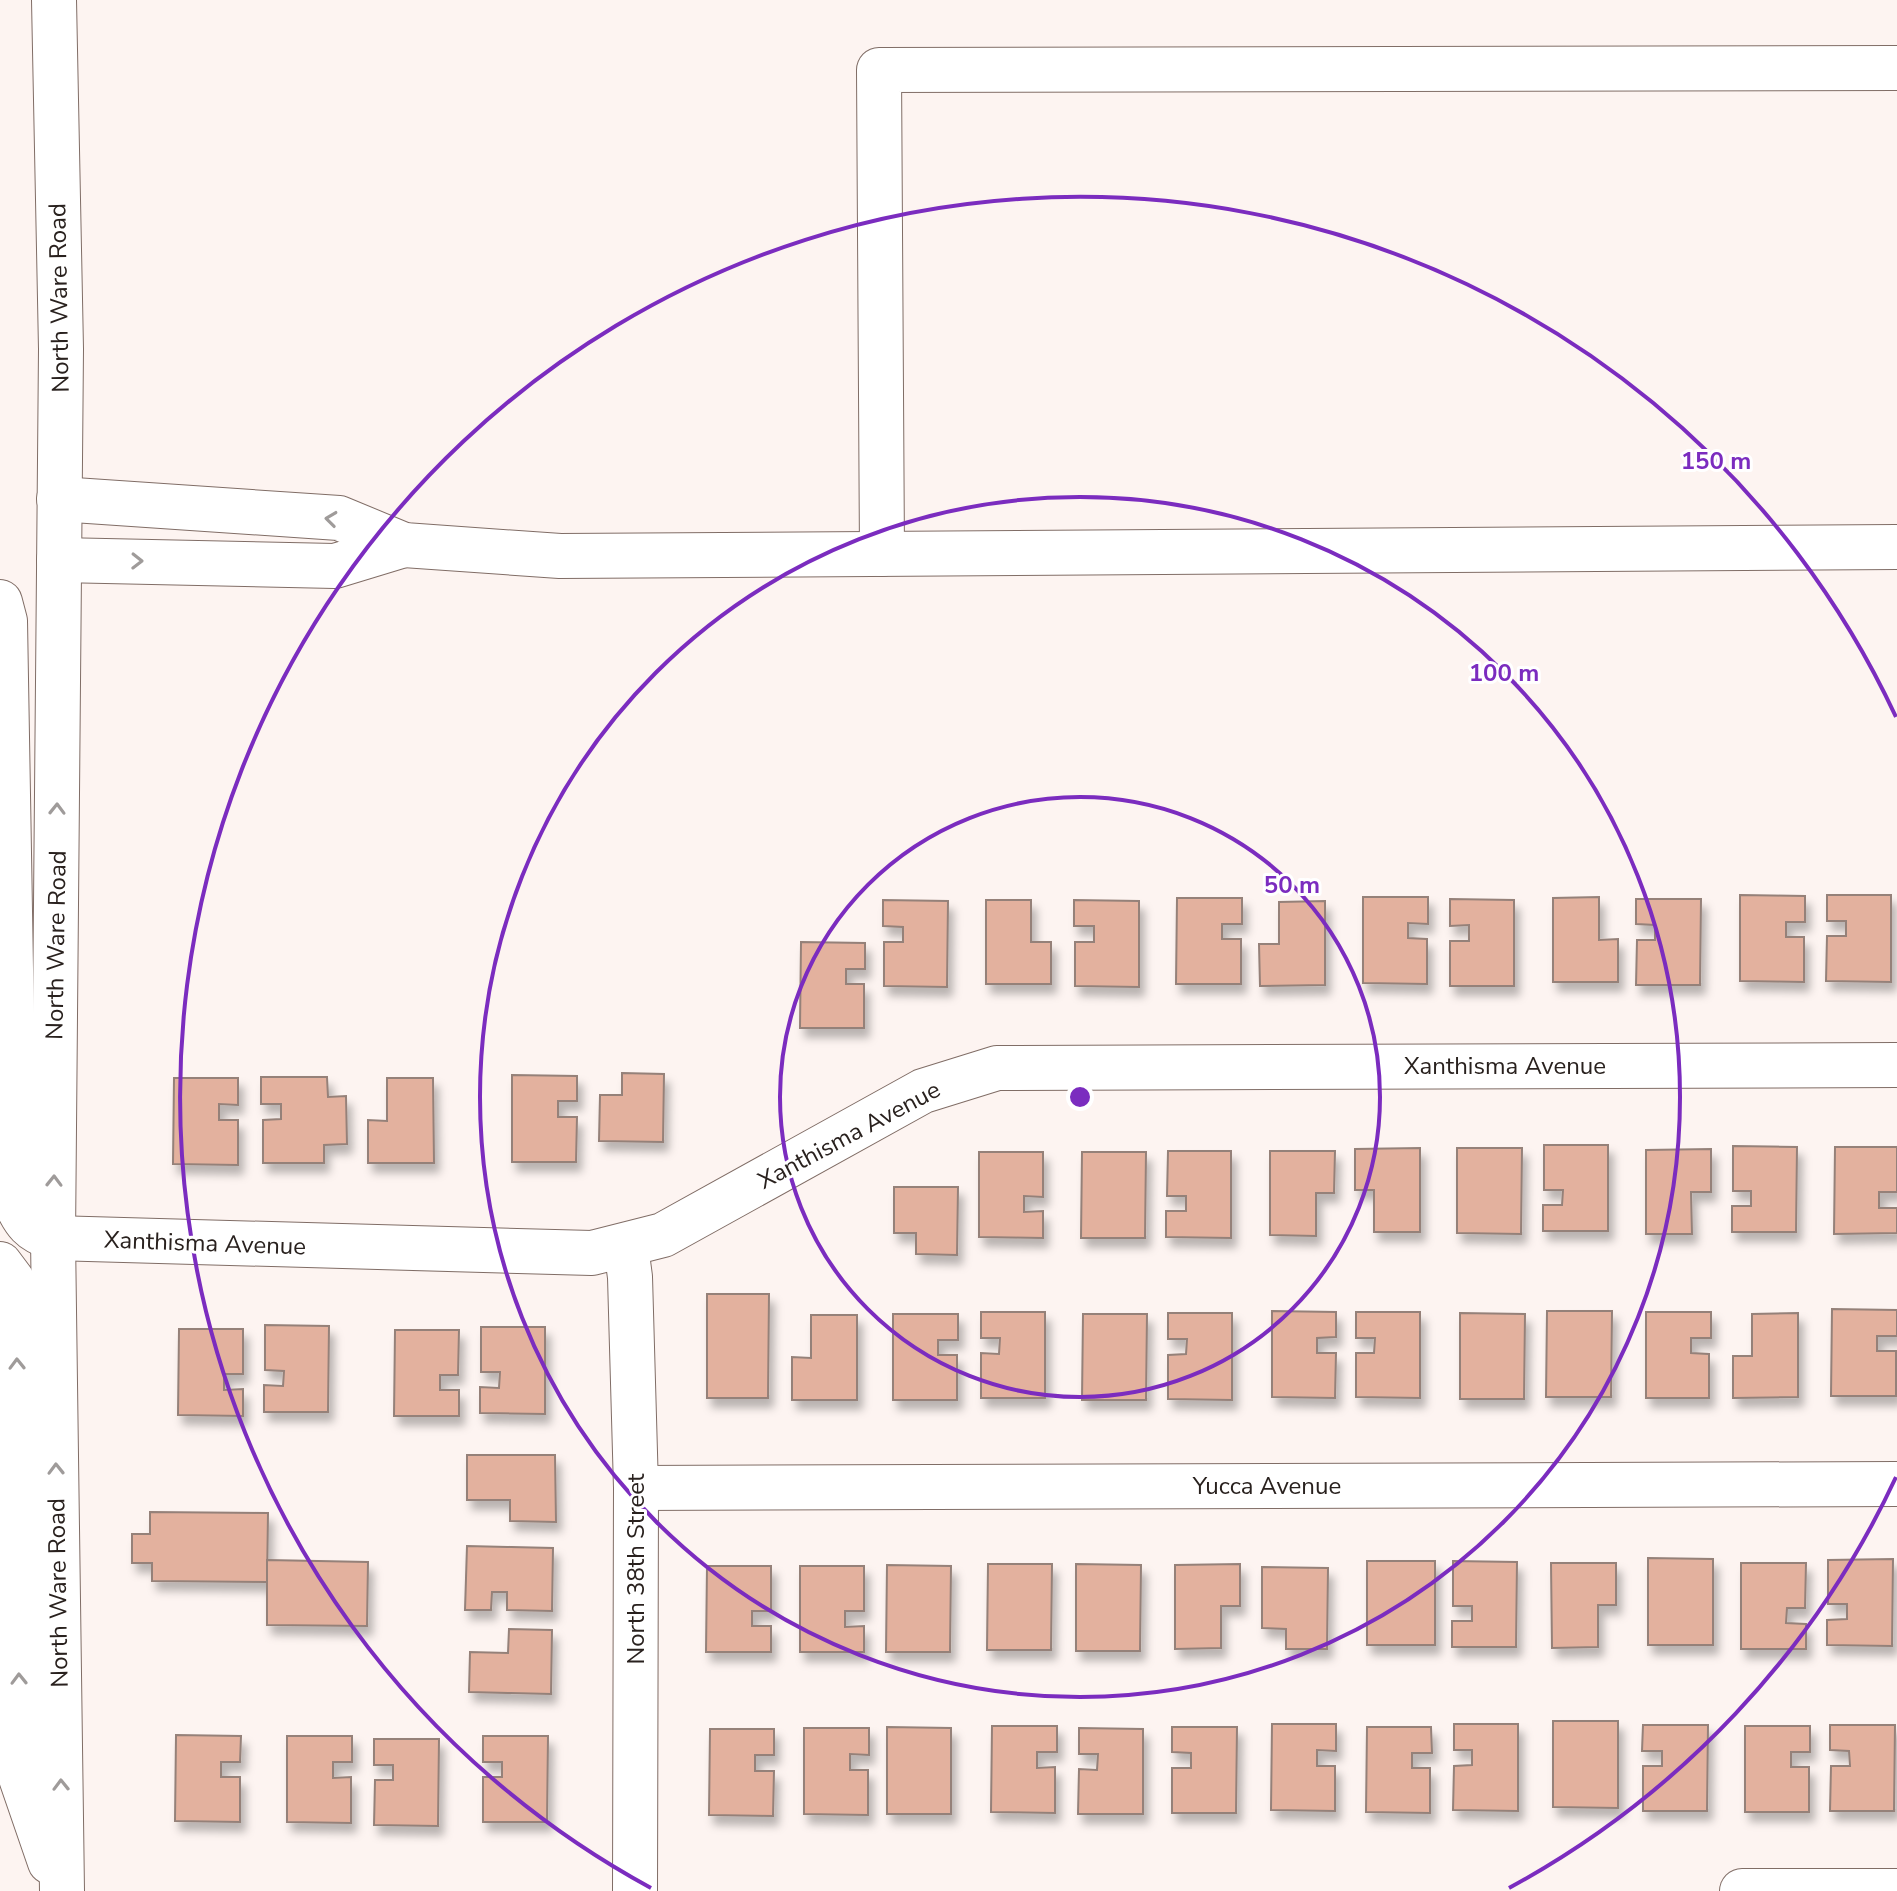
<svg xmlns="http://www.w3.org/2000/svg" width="1897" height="1891" font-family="'Nunito Sans',sans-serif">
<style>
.building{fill:#e3b19e;stroke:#958179;stroke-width:2;filter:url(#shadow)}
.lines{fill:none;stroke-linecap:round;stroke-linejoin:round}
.minor-casing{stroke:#806d66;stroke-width:46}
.major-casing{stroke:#806d66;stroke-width:46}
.minor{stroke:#fff;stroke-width:44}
.major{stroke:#fff;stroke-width:44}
.oneway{stroke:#9f9b9a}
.ring{fill:none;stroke:#7b2cbf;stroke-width:4}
.labels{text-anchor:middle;stroke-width:6;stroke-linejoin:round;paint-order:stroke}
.street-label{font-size:24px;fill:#29211e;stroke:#fff}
.centre{fill:#7b2cbf;stroke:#fff;stroke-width:4}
.ring-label{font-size:24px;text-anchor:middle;font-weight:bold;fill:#7b2cbf;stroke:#fff;stroke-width:6;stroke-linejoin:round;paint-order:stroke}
</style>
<defs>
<filter id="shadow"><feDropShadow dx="5" dy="9" stdDeviation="4" flood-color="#0004"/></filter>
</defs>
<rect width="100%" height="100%" fill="#fdf4f1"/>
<!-- building -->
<g class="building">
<path d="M 1740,895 L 1805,896 L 1805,922 L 1786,922 L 1786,937 L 1804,937 L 1804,982 L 1740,981 Z"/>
<path d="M 1827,895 L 1891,895 L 1891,982 L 1826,981 L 1827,936 L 1846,936 L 1846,921 L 1827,921 Z"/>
<path d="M 1363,897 L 1428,897 L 1428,924 L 1408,923 L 1408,938 L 1427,939 L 1427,984 L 1363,983 Z"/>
<path d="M 1599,897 L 1599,940 L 1618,939 L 1618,982 L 1553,982 L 1553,898 Z"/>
<path d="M 1177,898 L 1242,898 L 1242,924 L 1222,924 L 1222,939 L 1241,939 L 1241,984 L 1176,984 Z"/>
<path d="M 1450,899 L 1514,900 L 1514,986 L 1450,986 L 1450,941 L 1469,941 L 1469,925 L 1450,926 Z"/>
<path d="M 1636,899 L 1701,899 L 1700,985 L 1636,985 L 1637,940 L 1655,940 L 1655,925 L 1636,924 Z"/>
<path d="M 883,900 L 948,901 L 947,987 L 884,986 L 884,942 L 903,942 L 903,927 L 883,926 Z"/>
<path d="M 986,900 L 1031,900 L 1031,942 L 1051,942 L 1051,984 L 986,984 Z"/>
<path d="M 1074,900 L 1139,901 L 1139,987 L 1075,986 L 1075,942 L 1094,942 L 1094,926 L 1074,926 Z"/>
<path d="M 1325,901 L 1325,985 L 1260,986 L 1259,944 L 1279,944 L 1279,902 Z"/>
<path d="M 801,942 L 865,943 L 865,969 L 846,969 L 846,984 L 864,984 L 864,1028 L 800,1028 Z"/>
<path d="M 622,1073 L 664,1074 L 663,1142 L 599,1141 L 600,1095 L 622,1095 Z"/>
<path d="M 512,1075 L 577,1076 L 577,1101 L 558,1101 L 558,1117 L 577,1117 L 576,1162 L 512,1162 Z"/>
<path d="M 261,1077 L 327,1077 L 328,1097 L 346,1096 L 347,1144 L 324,1145 L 324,1163 L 263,1163 L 263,1120 L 281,1119 L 281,1104 L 261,1104 Z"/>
<path d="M 174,1078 L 238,1078 L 238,1105 L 219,1104 L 219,1120 L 238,1120 L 238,1165 L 173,1164 Z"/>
<path d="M 387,1078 L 433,1078 L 434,1163 L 368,1163 L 368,1120 L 387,1121 Z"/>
<path d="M 1544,1145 L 1608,1145 L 1608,1231 L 1543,1231 L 1543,1205 L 1562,1205 L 1563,1190 L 1544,1190 Z"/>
<path d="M 1733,1146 L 1797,1147 L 1796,1232 L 1732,1232 L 1732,1206 L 1751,1206 L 1751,1191 L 1733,1191 Z"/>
<path d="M 1835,1147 L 1897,1147 L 1897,1192 L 1879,1192 L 1879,1208 L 1897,1208 L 1897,1233 L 1834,1234 Z"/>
<path d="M 1420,1148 L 1420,1232 L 1374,1232 L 1374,1190 L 1355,1190 L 1355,1149 Z"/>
<path d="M 1457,1148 L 1522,1148 L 1521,1234 L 1457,1233 Z"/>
<path d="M 1711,1149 L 1711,1192 L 1691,1192 L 1692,1234 L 1646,1234 L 1646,1150 Z"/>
<path d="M 1168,1151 L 1231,1151 L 1231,1238 L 1166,1237 L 1166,1211 L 1186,1211 L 1186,1196 L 1167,1196 Z"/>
<path d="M 1270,1151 L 1335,1151 L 1334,1193 L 1316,1193 L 1316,1236 L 1270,1235 Z"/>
<path d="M 979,1152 L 1043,1152 L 1043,1197 L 1024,1196 L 1024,1212 L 1043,1211 L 1043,1238 L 979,1237 Z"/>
<path d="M 1082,1152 L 1146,1152 L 1145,1238 L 1081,1238 Z"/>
<path d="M 894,1187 L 958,1187 L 957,1255 L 916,1254 L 916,1233 L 894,1233 Z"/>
<path d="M 707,1294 L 769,1294 L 768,1398 L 707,1398 Z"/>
<path d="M 1832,1309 L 1897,1310 L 1897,1336 L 1877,1336 L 1877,1351 L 1896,1351 L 1896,1396 L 1831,1396 Z"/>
<path d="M 1272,1311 L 1336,1312 L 1336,1337 L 1317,1338 L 1317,1353 L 1336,1353 L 1335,1398 L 1272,1397 Z"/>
<path d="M 1547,1311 L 1612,1311 L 1611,1397 L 1546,1397 Z"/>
<path d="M 981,1312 L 1045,1312 L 1045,1398 L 981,1398 L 981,1353 L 999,1354 L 1000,1338 L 981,1338 Z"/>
<path d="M 1356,1312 L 1420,1312 L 1420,1398 L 1356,1397 L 1356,1353 L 1374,1353 L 1375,1338 L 1356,1338 Z"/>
<path d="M 1646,1312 L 1711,1312 L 1711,1338 L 1691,1338 L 1691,1353 L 1709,1354 L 1709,1398 L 1646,1398 Z"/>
<path d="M 1168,1313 L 1232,1313 L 1232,1400 L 1168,1399 L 1168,1355 L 1186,1354 L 1187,1339 L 1168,1339 Z"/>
<path d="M 1460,1313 L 1525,1314 L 1524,1399 L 1460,1399 Z"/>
<path d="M 1798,1313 L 1798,1397 L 1733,1398 L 1733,1356 L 1752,1356 L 1752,1314 Z"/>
<path d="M 893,1314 L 958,1314 L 958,1340 L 938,1340 L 938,1355 L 957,1355 L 957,1400 L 893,1400 Z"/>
<path d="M 1083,1314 L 1147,1314 L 1146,1400 L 1082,1400 Z"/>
<path d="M 811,1315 L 857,1315 L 857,1400 L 792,1400 L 792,1357 L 811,1358 Z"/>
<path d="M 265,1325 L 329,1326 L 328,1412 L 264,1412 L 264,1385 L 283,1386 L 284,1371 L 265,1370 Z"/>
<path d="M 481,1327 L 545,1327 L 545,1414 L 480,1413 L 480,1387 L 499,1388 L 500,1372 L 481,1372 Z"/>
<path d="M 179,1329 L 243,1329 L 243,1374 L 224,1374 L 224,1390 L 243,1389 L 243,1416 L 178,1415 Z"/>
<path d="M 395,1330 L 459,1330 L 458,1375 L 440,1375 L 440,1390 L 459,1390 L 459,1416 L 394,1416 Z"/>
<path d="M 467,1455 L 555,1455 L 556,1522 L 510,1521 L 510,1500 L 467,1500 Z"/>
<path d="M 150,1512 L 268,1513 L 267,1582 L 152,1581 L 152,1563 L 132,1563 L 132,1534 L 150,1534 Z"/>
<path d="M 467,1546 L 553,1548 L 552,1611 L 507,1610 L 507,1592 L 492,1592 L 491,1610 L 465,1610 Z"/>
<path d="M 1648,1558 L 1713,1559 L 1713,1645 L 1648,1645 Z"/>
<path d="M 1893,1559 L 1892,1646 L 1827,1645 L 1827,1620 L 1847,1619 L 1847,1604 L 1828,1604 L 1828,1560 Z"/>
<path d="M 267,1560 L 368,1562 L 367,1626 L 267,1625 Z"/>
<rect x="1367" y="1561" width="68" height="84"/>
<path d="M 1453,1561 L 1517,1562 L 1516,1647 L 1452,1647 L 1452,1621 L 1472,1621 L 1472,1606 L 1453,1606 Z"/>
<path d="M 1551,1563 L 1616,1563 L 1616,1605 L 1598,1605 L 1598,1647 L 1552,1648 Z"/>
<path d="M 1741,1563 L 1806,1563 L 1805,1608 L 1787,1608 L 1786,1623 L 1806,1624 L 1806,1649 L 1741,1649 Z"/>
<path d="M 988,1564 L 1052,1564 L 1051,1650 L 987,1650 Z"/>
<path d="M 1076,1564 L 1141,1565 L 1140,1651 L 1076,1651 Z"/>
<path d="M 1240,1564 L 1240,1606 L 1221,1606 L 1221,1648 L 1175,1649 L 1175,1565 Z"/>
<path d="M 887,1565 L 951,1566 L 950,1652 L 886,1652 Z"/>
<path d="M 707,1566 L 771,1566 L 771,1611 L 752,1611 L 752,1626 L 771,1626 L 771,1652 L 706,1652 Z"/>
<path d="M 800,1566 L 864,1566 L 864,1611 L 845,1611 L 845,1627 L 864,1626 L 864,1652 L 800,1652 Z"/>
<path d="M 1262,1567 L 1328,1568 L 1327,1649 L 1286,1649 L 1286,1629 L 1262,1628 Z"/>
<path d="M 509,1629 L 552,1630 L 551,1694 L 469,1692 L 470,1652 L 508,1653 Z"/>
<path d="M 1553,1721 L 1618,1721 L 1618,1808 L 1553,1807 Z"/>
<path d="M 1272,1724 L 1336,1724 L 1336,1751 L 1317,1750 L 1317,1766 L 1335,1766 L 1335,1811 L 1271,1810 Z"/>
<path d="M 1454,1724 L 1518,1724 L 1518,1811 L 1453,1810 L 1454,1766 L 1472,1765 L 1472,1750 L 1454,1750 Z"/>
<path d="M 1643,1725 L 1708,1725 L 1707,1811 L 1643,1811 L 1643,1766 L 1662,1766 L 1662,1751 L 1642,1751 Z"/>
<path d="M 1830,1725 L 1895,1725 L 1894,1811 L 1830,1811 L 1831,1766 L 1850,1766 L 1849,1751 L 1830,1750 Z"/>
<path d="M 992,1726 L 1057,1726 L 1057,1752 L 1037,1752 L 1037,1768 L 1055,1767 L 1055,1813 L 991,1812 Z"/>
<path d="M 1745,1726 L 1810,1726 L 1810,1752 L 1791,1752 L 1791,1767 L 1809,1767 L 1809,1812 L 1745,1812 Z"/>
<path d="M 887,1727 L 951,1728 L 951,1814 L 887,1814 Z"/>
<path d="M 1172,1727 L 1237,1727 L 1236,1813 L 1172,1813 L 1172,1768 L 1191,1768 L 1191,1753 L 1172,1752 Z"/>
<path d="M 1367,1727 L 1431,1727 L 1432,1753 L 1412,1753 L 1412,1768 L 1430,1768 L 1430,1813 L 1366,1812 Z"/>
<path d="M 804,1728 L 869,1728 L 869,1755 L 850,1754 L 850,1770 L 868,1770 L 868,1815 L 804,1814 Z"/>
<path d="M 1079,1728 L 1143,1729 L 1143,1814 L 1078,1814 L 1079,1769 L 1097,1770 L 1098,1754 L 1079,1754 Z"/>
<path d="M 710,1729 L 774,1729 L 774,1755 L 755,1755 L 755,1771 L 774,1771 L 773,1816 L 709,1815 Z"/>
<path d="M 176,1735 L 241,1736 L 240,1762 L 221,1762 L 221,1777 L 240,1777 L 240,1822 L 175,1821 Z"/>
<path d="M 287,1736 L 352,1736 L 352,1762 L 333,1762 L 333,1778 L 351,1777 L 351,1823 L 287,1822 Z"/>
<path d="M 483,1736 L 548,1736 L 547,1822 L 483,1822 L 483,1777 L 502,1777 L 502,1762 L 483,1762 Z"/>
<path d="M 374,1739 L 439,1739 L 438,1826 L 374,1825 L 375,1780 L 393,1780 L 393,1765 L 374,1765 Z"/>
</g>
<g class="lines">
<!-- minor casing -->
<g class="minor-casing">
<g id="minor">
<path d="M 59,499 L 339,518 L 404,545 L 560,556 L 1897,547"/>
<path d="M 882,554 L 879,70 L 1897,68"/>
<path d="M 59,560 L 335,566 L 404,545"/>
<path d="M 53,1238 L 592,1253 L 663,1235 L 923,1091 L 997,1068 L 1897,1065"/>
<path d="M 626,1247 L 630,1277 L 636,1488 L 635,1891"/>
<path d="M 636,1488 L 1897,1484"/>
<path d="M 1742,1891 L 1897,1891"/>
</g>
</g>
<!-- major casing -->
<g class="major-casing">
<g id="major">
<path d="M 54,0 L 61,349 L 53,1238 L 62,1891"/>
<path d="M 0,602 L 5,621 L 15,1201 C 24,1222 31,1231 53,1238"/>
<path d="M 0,1264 L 12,1280 L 16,1315 L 20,1775 L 50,1862"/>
</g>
</g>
<!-- minor -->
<use href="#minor" class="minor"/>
<!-- major -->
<use href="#major" class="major"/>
</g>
<!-- one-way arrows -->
<defs><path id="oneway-chevron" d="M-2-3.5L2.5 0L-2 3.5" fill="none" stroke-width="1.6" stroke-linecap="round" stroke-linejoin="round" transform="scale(2)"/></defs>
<g class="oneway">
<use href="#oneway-chevron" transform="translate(331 519) rotate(-173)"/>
<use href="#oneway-chevron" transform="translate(137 561) rotate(1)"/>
<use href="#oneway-chevron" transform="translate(57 809) rotate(-89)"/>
<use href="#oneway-chevron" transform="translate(54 1181) rotate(-89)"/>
<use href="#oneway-chevron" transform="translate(17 1364) rotate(-91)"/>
<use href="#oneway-chevron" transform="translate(56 1469) rotate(-91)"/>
<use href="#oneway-chevron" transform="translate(19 1679) rotate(-91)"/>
<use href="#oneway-chevron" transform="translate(61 1785) rotate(-91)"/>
</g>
<!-- distance rings -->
<g class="ring">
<circle cx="1080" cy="1097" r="300"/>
<circle cx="1080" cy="1097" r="600"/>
<path d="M1896 1477A900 900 0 0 1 1509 1888M651 1888A900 900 0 1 1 1896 717"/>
</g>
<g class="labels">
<!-- street labels -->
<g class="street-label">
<text transform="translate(59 298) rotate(-91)" y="8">North Ware Road</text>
<text transform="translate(56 945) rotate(-89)" y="8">North Ware Road</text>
<text x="1505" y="1074">Xanthisma Avenue</text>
<text transform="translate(849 1135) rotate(-28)" y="8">Xanthisma Avenue</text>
<text transform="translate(205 1243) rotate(2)" y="8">Xanthisma Avenue</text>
<text x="1267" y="1494">Yucca Avenue</text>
<text transform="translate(636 1569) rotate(-90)" y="8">North 38th Street</text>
<text transform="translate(58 1593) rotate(-91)" y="8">North Ware Road</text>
</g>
</g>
<circle cx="1080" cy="1097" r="12" class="centre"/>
<g class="ring-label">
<text x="1716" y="469">150 m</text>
<text x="1504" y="681">100 m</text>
<text x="1292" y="893">50 m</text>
</g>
</svg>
